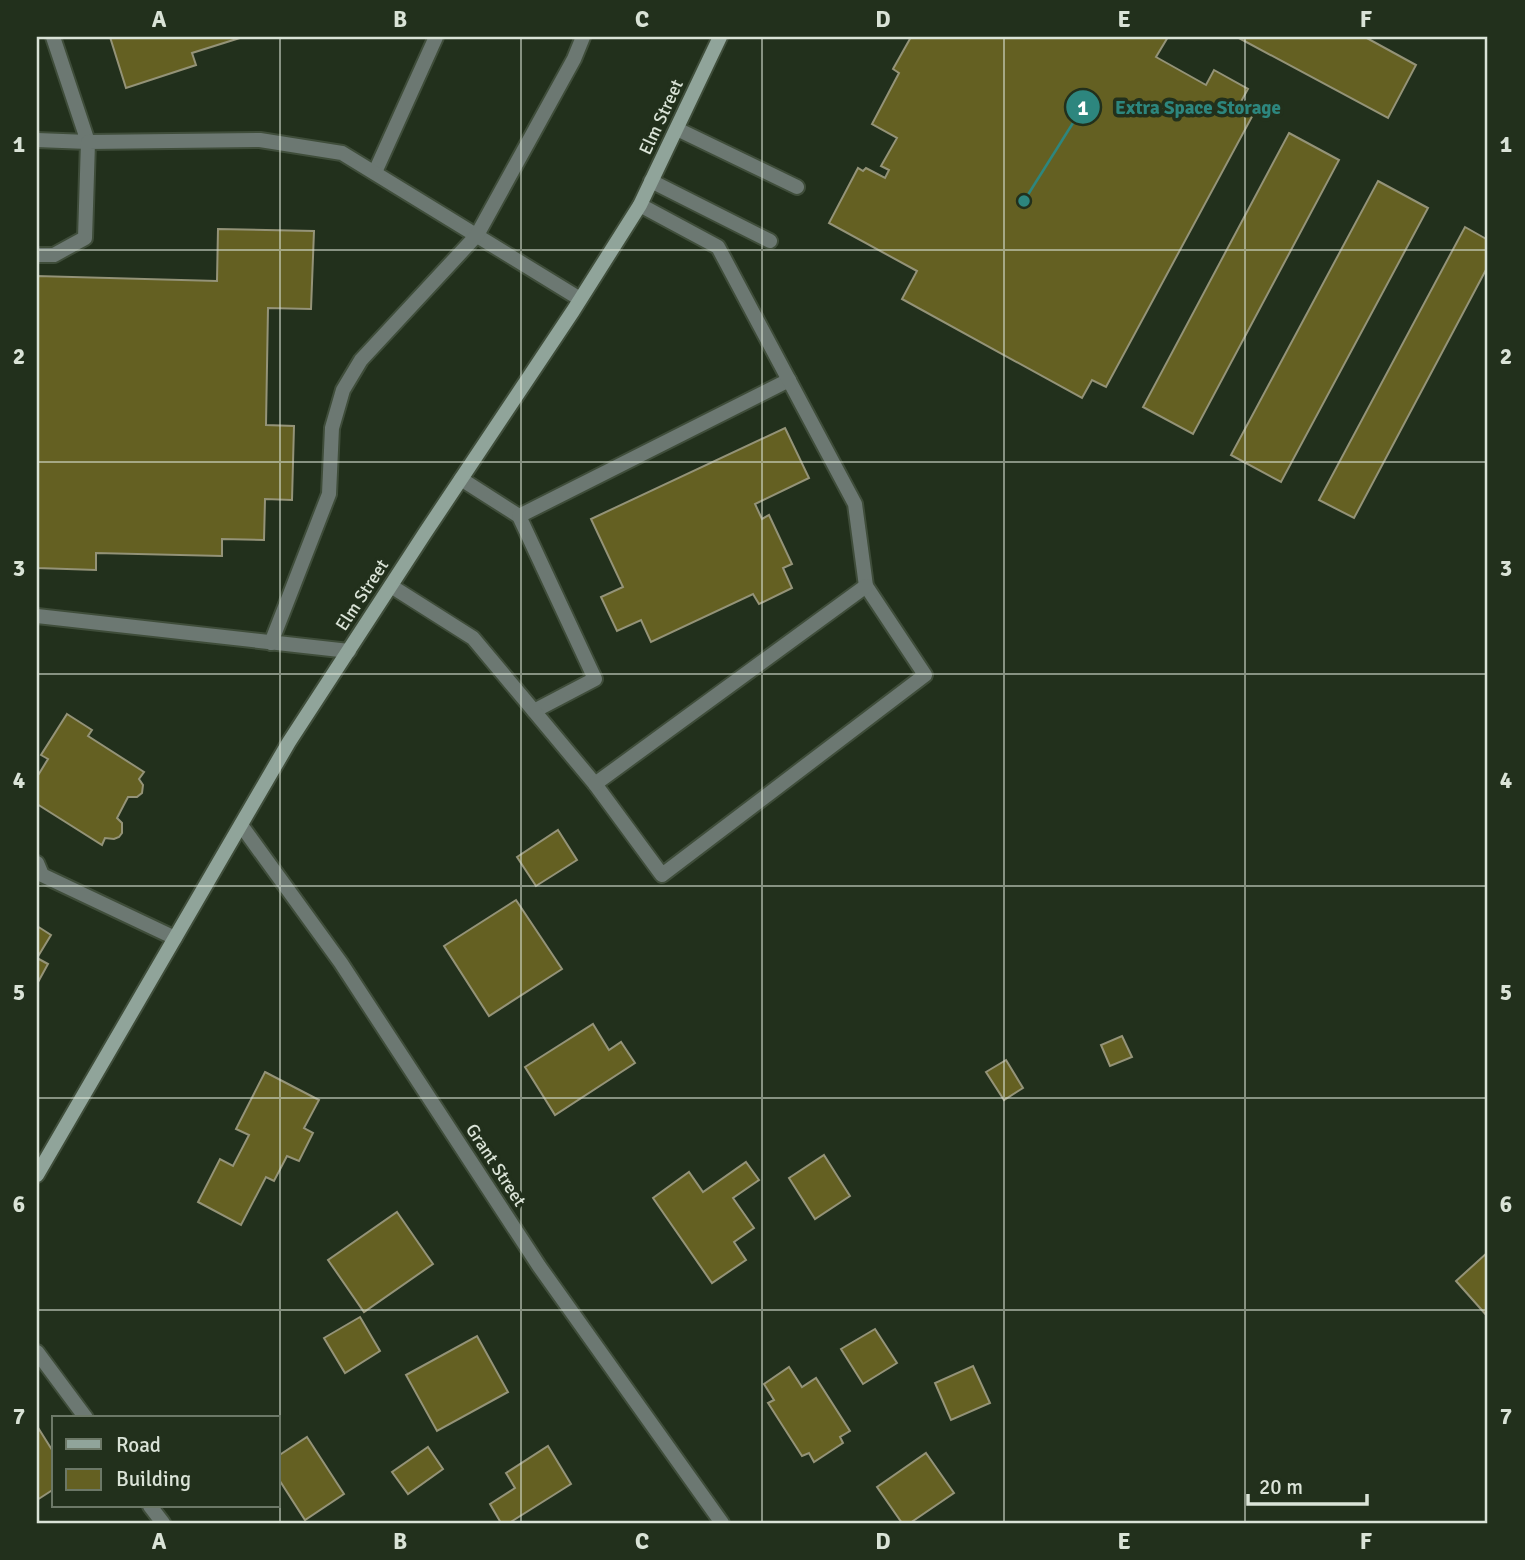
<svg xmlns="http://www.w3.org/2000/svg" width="1525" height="1560" font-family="Signika,sans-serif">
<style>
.building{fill:#646022;stroke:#949378;stroke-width:2}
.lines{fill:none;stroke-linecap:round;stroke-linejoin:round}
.lane-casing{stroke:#3f4d3a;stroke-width:18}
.street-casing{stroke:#3f4d3a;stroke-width:18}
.secondary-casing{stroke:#3f4d3a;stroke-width:18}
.lane{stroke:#6c7872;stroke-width:14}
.street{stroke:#6c7872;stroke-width:14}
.secondary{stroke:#90a49a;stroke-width:14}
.grid{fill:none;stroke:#dae3d7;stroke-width:2;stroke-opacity:0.55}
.labels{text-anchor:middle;stroke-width:7;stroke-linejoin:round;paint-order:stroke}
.street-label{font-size:18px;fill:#dae3d7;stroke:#22301c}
.leader{fill:none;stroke:#2d867e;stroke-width:2.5}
.callout-dot{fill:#2d867e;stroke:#22301c;stroke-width:2.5}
.mark-label{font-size:21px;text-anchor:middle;font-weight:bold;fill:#fff}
.callout-label{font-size:19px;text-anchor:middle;font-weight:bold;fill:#2d867e;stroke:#22301c;stroke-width:7;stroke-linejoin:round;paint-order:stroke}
.neatline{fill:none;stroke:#dae3d7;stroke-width:2.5}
.grid-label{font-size:23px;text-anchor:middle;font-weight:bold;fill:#dae3d7}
</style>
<rect width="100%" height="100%" fill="#22301c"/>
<!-- building -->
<g class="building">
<path d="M 110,37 L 243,37 L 192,53 L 196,65 L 126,88 Z"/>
<path d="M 911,37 L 1168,37 L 1156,57 L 1206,85 L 1214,70 L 1248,89 L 1239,105 L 1254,113 L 1106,387 L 1092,380 L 1082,398 L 902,299 L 917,271 L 829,223 L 858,168 L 863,171 L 866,168 L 885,178 L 889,170 L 881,166 L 897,138 L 872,124 L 899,73 L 893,69 Z"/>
<path d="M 1237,37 L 1365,37 L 1416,65 L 1388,118 Z"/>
<path d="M 1289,133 L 1339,160 L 1193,434 L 1143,407 Z"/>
<path d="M 1378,181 L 1428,208 L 1281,482 L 1231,455 Z"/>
<path d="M 1465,227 L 1488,240 L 1488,266 L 1354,518 L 1319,500 Z"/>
<path d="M 218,229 L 314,231 L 311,309 L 268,308 L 266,425 L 294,426 L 292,500 L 265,499 L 264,540 L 222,539 L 222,556 L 96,553 L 96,570 L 37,568 L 37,276 L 217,281 Z"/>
<path d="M 785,428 L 809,478 L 755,504 L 762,519 L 769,515 L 792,564 L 783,568 L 792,588 L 759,604 L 753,594 L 651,642 L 641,620 L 617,631 L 601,597 L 623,587 L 591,519 Z"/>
<path d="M 67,714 L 92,730 L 88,736 L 144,772 L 139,779 L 143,785 L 142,793 L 137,797 L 128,797 L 117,818 L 122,823 L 122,833 L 119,837 L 114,839 L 105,838 L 102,845 L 37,804 L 37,777 L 48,759 L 41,755 Z"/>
<path d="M 558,830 L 577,860 L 536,886 L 517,857 Z"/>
<path d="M 516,900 L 562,969 L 489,1016 L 444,946 Z"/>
<path d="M 37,926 L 51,935 L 37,958 L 48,964 L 37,984 Z"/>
<path d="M 593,1024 L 609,1050 L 621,1042 L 635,1063 L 555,1115 L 525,1067 Z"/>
<path d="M 1122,1036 L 1132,1057 L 1110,1066 L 1101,1045 Z"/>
<path d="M 1006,1060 L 1023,1088 L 1004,1100 L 986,1072 Z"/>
<path d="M 265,1072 L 319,1100 L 304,1128 L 313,1133 L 299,1161 L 287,1156 L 274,1181 L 266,1177 L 241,1225 L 198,1202 L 220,1159 L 233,1166 L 249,1135 L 236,1129 Z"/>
<path d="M 824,1155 L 850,1196 L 815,1219 L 789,1178 Z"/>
<path d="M 746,1162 L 759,1180 L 733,1198 L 754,1228 L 734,1242 L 746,1260 L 712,1283 L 653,1198 L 689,1172 L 703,1192 Z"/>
<path d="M 397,1212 L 433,1264 L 364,1312 L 328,1260 Z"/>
<path d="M 1488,1252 L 1488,1317 L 1456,1281 Z"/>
<path d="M 360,1317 L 380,1351 L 345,1373 L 324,1338 Z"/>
<path d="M 875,1329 L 897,1363 L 863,1384 L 841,1349 Z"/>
<path d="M 477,1336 L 508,1392 L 437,1431 L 406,1375 Z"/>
<path d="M 973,1366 L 990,1403 L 951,1420 L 935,1383 Z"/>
<path d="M 789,1367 L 802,1387 L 816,1378 L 850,1431 L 840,1437 L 843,1443 L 814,1462 L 809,1453 L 802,1456 L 768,1403 L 774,1400 L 764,1384 Z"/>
<path d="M 37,1426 L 54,1453 L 54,1489 L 37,1500 Z"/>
<path d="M 307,1437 L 344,1494 L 305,1520 L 278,1478 L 278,1456 Z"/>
<path d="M 548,1446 L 571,1484 L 509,1523 L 501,1523 L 490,1504 L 515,1488 L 506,1473 Z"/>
<path d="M 428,1447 L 443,1469 L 408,1494 L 392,1472 Z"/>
<path d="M 926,1453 L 954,1493 L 910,1523 L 902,1523 L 877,1487 Z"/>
</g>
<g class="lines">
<!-- lane casing -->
<g class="lane-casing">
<g id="lane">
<path d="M 677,129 L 797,187"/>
<path d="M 37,140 L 88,142 L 53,37"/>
<path d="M 375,172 L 436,37"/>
<path d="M 651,181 L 770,241"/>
<path d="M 37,255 L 54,255 L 85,238 L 88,142 L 260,140 L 342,153 L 580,299"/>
<path d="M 461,479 L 519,516 L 595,679 L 534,711"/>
<path d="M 519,516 L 789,380"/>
<path d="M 391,586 L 473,638 L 595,784 L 662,875 L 925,675 L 866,586 L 855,504 L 718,247 L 640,205"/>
<path d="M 37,616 L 349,651"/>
<path d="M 271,643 L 329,494 L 332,428 L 343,390 L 361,360 L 477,235 L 574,59 L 583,37"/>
<path d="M 595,784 L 866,586"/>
<path d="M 37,863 L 42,875 L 175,938"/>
</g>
</g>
<!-- street casing -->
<g class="street-casing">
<g id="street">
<path d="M 241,825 L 341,963 L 539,1266 L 722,1523"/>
<path d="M 37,1352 L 86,1418"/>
<path d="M 150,1506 L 163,1523"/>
</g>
</g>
<!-- secondary casing -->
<g class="secondary-casing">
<path id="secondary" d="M 37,1175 L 289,742 L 425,533 L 573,311 L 640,205 L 720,37"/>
</g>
<!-- lane -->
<use href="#lane" class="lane"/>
<!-- street -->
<use href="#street" class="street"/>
<!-- secondary -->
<use href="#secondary" class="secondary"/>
</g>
<!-- grid -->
<path class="grid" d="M 280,37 L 280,1523M 521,37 L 521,1523M 762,37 L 762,1523M 1004,37 L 1004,1523M 1245,37 L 1245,1523M 37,250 L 1488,250M 37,462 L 1488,462M 37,674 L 1488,674M 37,886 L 1488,886M 37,1098 L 1488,1098M 37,1310 L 1488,1310"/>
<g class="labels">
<!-- street labels -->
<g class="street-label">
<text transform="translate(661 117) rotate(-65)" y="6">Elm Street</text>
<text transform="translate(362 595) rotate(-57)" y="6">Elm Street</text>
<text transform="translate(496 1165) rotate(57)" y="6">Grant Street</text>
</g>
</g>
<!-- callouts -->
<path class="leader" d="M1024 201L1083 107"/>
<g class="callout-dot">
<circle cx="1024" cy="201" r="7"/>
<circle cx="1083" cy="107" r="18"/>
</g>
<g class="mark-label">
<text x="1083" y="115">1</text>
</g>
<g class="callout-label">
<text x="1198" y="114">Extra Space Storage</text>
</g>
<!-- border -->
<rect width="1525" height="1560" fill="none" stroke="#22301c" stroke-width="77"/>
<!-- legend -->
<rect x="52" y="1416" width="228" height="91" fill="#22301c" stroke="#6c7867" stroke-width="2"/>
<rect x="66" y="1439" width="35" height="10" fill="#90a49a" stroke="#6c7867" stroke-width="2"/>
<text x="116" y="1452" font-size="21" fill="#dae3d7">Road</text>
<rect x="66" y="1469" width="35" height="21" fill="#646022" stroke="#6c7867" stroke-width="2"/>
<text x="116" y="1486" font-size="21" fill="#dae3d7">Building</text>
<!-- scale -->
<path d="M1248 1494v10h119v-10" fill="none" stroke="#dae3d7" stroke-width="3.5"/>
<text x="1259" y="1494" font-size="21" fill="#dae3d7" stroke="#22301c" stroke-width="5" paint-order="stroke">20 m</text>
<rect x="38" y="38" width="1448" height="1484" class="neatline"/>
<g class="grid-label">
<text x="159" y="27">A</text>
<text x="400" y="27">B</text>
<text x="642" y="27">C</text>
<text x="883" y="27">D</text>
<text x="1124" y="27">E</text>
<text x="1366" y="27">F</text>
<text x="19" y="152">1</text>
<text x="1506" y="152">1</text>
<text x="19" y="364">2</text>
<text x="1506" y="364">2</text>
<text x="19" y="576">3</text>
<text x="1506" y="576">3</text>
<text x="19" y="788">4</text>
<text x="1506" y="788">4</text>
<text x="19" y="1000">5</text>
<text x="1506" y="1000">5</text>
<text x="19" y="1212">6</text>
<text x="1506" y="1212">6</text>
<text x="19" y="1424">7</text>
<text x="1506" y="1424">7</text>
<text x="159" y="1549">A</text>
<text x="400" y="1549">B</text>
<text x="642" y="1549">C</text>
<text x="883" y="1549">D</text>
<text x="1124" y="1549">E</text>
<text x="1366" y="1549">F</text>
</g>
</svg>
